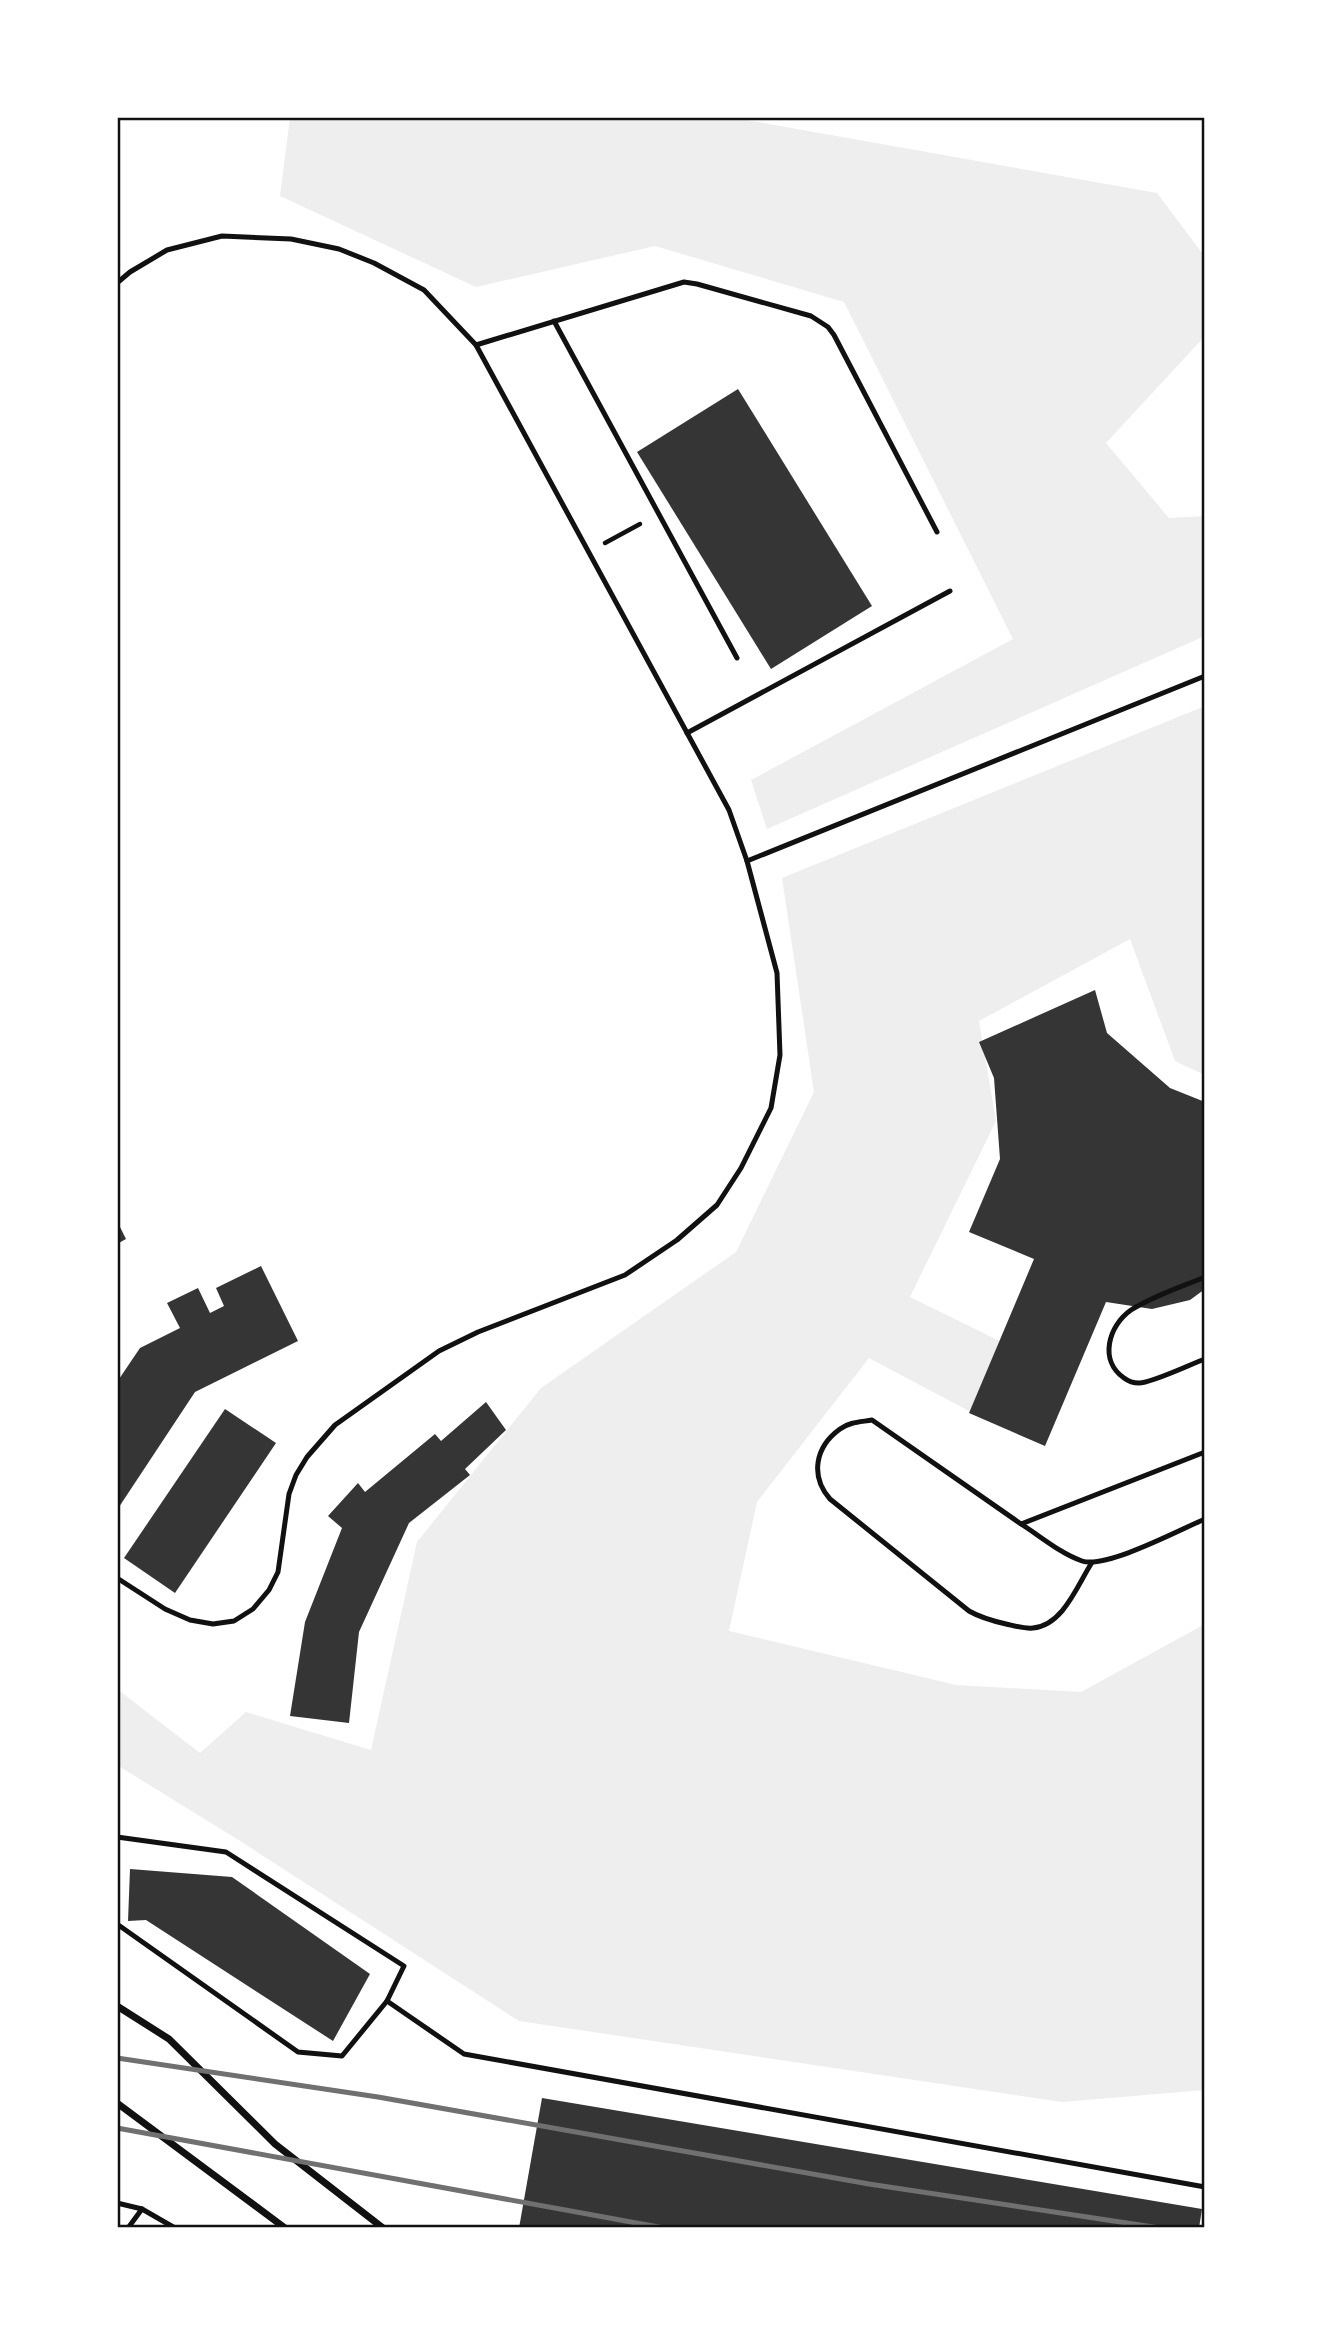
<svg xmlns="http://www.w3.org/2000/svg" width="1322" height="2345" font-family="'IBM Plex Sans',sans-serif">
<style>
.green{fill:#eee}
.building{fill:#353535}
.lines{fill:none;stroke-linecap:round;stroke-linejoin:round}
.path{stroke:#111;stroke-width:4.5}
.service{stroke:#111;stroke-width:5}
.minor{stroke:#111;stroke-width:7}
.rail{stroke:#707070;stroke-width:5}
.neatline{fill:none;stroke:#111;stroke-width:2.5}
</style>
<rect width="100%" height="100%" fill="#fff"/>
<!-- green -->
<g class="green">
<path d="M 290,117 L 730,117 L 1157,193 L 1205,257 L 1205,336 L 1106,443 L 1169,518 L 1205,516 L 1205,636 L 767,829 L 751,780 L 1013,639 L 844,302 L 655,246 L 476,287 L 280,196 Z"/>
<path d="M 1205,706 L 1205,1075 L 1175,1061 L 1130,939 L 979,1021 L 996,1121 L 910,1297 L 1016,1349 L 984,1419 L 869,1358 L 757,1502 L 729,1631 L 956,1685 L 1081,1692 L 1205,1624 L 1205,2090 L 1062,2102 L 519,2021 L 237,1839 L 117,1765 L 117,1689 L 200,1753 L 246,1712 L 371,1750 L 417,1542 L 541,1388 L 736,1252 L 814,1092 L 782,878 Z"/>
</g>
<!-- building -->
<g class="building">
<path d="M 738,389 L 872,606 L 771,669 L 637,452 Z"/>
<path d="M 1095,990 L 1107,1033 L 1170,1088 L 1205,1102 L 1205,1289 L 1190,1300 L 1152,1309 L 1106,1302 L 1045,1446 L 969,1413 L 1034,1259 L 969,1232 L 1000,1159 L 994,1078 L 979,1042 Z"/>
<path d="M 117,1221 L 126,1239 L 117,1244 Z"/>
<path d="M 261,1266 L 298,1341 L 195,1392 L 117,1510 L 117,1382 L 140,1348 L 180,1328 L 167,1303 L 198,1288 L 210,1313 L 224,1306 L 216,1288 Z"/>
<path d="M 486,1402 L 506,1430 L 465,1469 L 470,1475 L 409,1523 L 359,1632 L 349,1723 L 290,1716 L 305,1622 L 342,1528 L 328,1516 L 358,1483 L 365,1492 L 435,1434 L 441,1441 Z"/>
<path d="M 225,1409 L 276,1443 L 175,1593 L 124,1558 Z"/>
<path d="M 130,1869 L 232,1877 L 370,1974 L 333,2041 L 146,1920 L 128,1921 Z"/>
<path d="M 542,2098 L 1202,2209 L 1199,2228 L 519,2228 Z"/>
</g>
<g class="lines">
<!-- path -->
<path class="path" d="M 605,543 L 640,524"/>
<!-- service -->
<g class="service">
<path d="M 117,283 L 130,272 L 167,250 L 222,236 L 291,239 L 339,249 L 374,263 L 424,290 L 476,345 L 729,810 L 747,861 L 777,973 L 780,1055 L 771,1108 L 741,1168 L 717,1205 L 677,1240 L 625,1275 L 478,1332 L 439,1351 L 335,1425 L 307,1457 L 296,1475 L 289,1494 L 278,1572 L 269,1590 L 253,1609 L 234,1621 L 213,1624 L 190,1620 L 165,1609 L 117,1578"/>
<path d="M 554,321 L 737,658"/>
<path d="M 476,345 L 684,282 L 697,284 L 811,316 L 828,327 L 834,335 L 937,532"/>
<path d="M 687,733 L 950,591"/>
<path d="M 747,861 L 1205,676"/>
<path d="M 1205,1277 C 1181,1287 1153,1296 1131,1310 C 1108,1326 1099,1361 1124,1378 C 1128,1381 1134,1383 1139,1383 C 1152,1383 1191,1364 1205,1359"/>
<path d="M 1021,1524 C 1040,1536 1061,1554 1082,1561 C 1106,1569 1179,1530 1205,1519"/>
<path d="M 1091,1564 C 1077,1586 1063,1625 1033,1628 C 1025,1629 1015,1626 1006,1624 C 993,1621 981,1618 969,1611 L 830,1499 C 810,1476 815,1447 840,1429 C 849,1422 861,1422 872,1420 L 1021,1524 L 1205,1452"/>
<path d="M 117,1837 L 226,1852 L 404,1966 L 387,2001 L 342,2056 L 298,2052 L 117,1924"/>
<path d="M 387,2001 L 464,2054 L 1205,2187"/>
<path d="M 117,2203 L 142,2209 L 175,2228"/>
<path d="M 128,2228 L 142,2209"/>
</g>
<!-- minor -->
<g class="minor">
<path d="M 117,2006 L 169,2039 L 275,2144 L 383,2228"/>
<path d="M 117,2103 L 285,2228"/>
</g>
<!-- rail -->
<g class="rail">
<path d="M 117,2058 L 378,2097 L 869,2184 L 1160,2228"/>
<path d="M 117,2128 L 664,2228"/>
</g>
</g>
<!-- border -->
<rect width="1322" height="2345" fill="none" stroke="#ffffff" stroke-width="238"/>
<rect x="119" y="119" width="1084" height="2107" class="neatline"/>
</svg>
